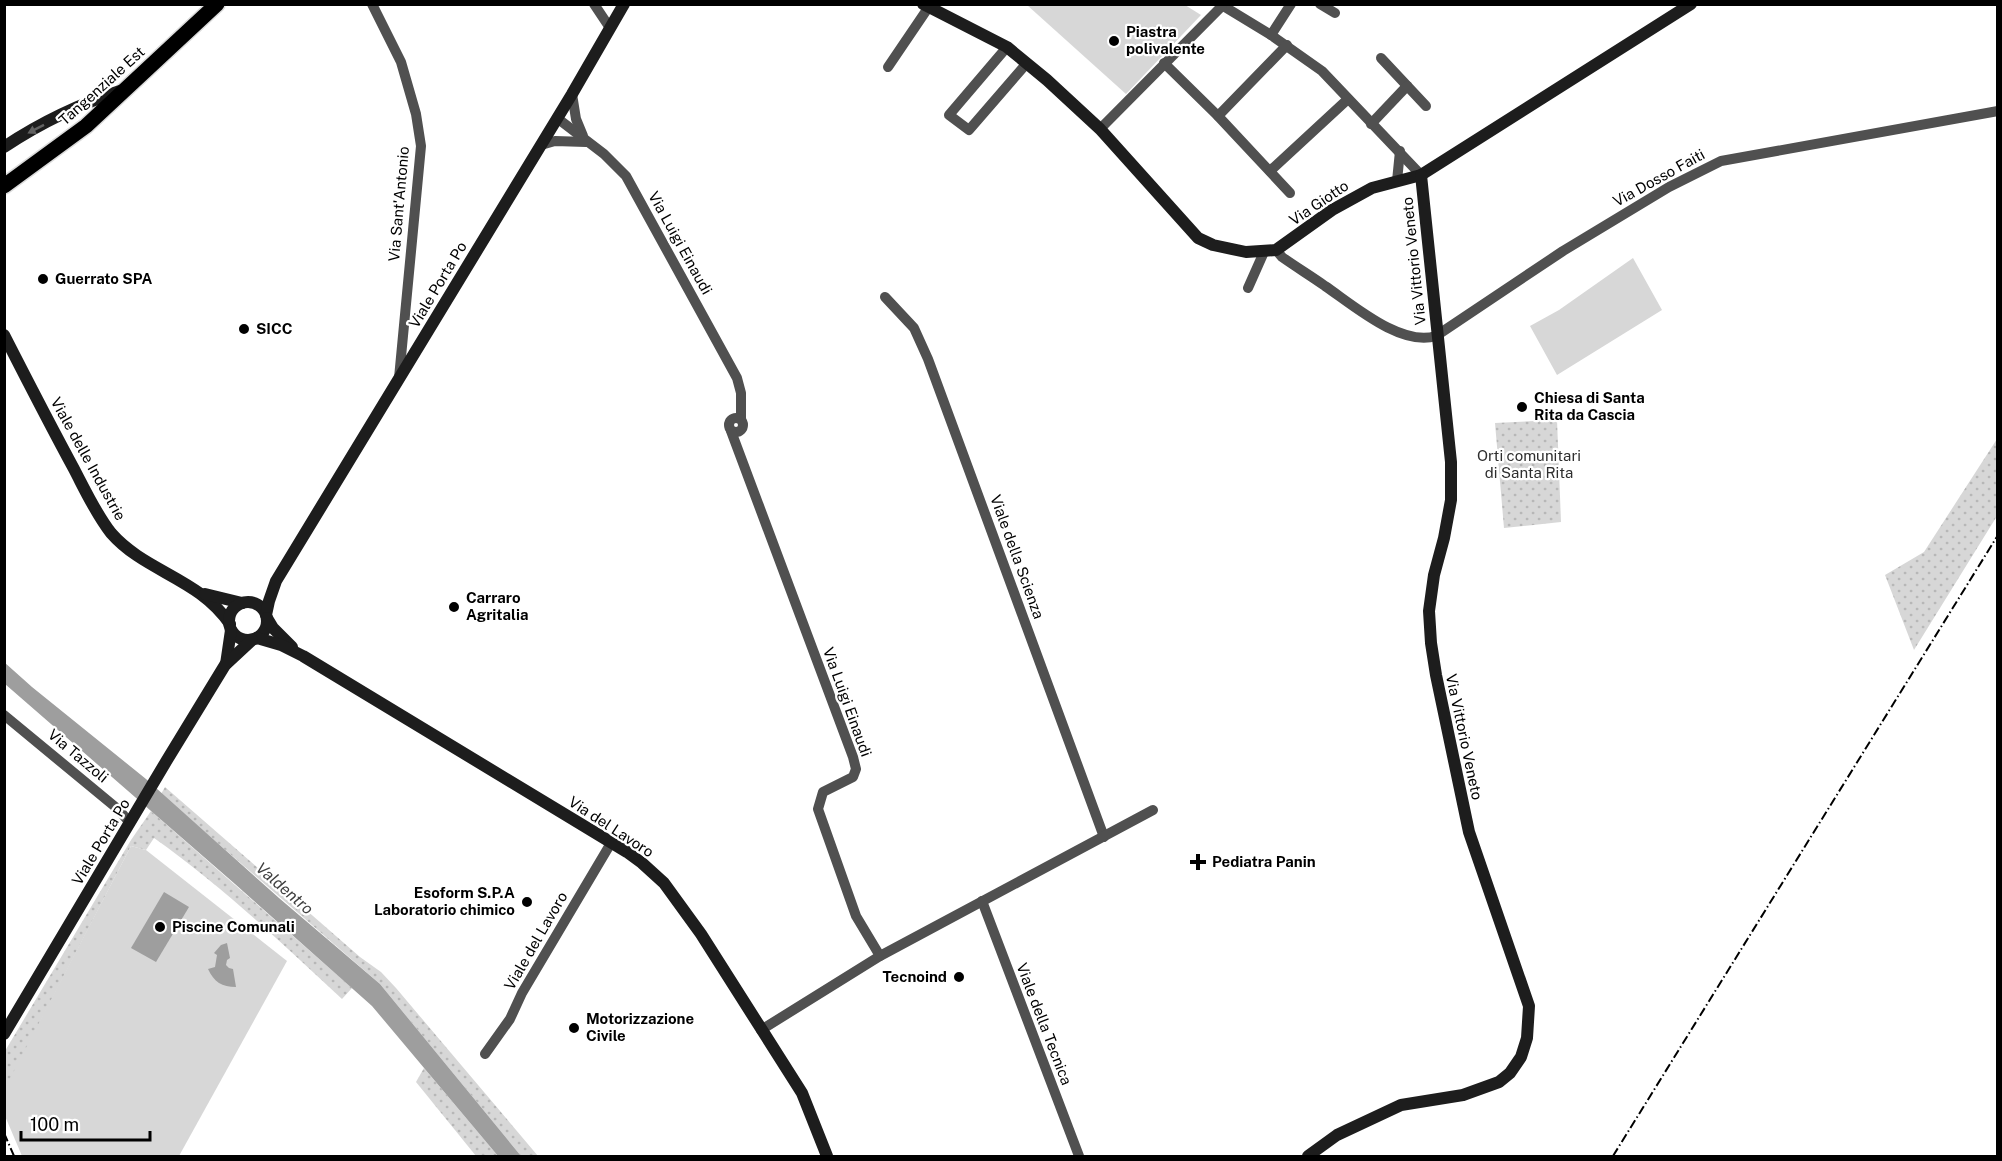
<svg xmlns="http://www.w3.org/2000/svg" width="2002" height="1161" font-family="'Public Sans',sans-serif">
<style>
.grass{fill:url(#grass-dots)}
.park{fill:#d7d7d7}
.water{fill:#9e9e9e}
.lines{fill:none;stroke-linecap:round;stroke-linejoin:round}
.primary-casing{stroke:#dbdbdb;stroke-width:18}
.street{stroke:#505050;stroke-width:10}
.secondary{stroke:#1d1d1d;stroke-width:12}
.primary{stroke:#000;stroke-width:15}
.rail{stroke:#000;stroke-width:2;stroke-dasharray:9 3 1.5 3;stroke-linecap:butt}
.oneway{fill:#616161}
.poi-dot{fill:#000;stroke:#fff;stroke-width:2}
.labels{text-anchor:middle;stroke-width:4.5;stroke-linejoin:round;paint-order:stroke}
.poi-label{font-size:15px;font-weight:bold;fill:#000;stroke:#fff;text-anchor:start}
.street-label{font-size:15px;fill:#000;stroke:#fff}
.park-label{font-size:15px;fill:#2e2e2e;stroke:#fff}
.water-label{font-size:16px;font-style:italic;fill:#3f3f3f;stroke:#fff}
</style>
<defs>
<pattern id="grass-dots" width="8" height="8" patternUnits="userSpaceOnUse" patternTransform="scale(1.5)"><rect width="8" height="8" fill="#d7d7d7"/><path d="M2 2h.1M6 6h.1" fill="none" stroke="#b7b7b7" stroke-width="1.8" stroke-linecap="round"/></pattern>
</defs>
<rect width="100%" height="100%" fill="#fff"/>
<!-- grass -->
<g class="grass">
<path d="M 1557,420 L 1561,522 L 1504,528 L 1495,423 Z"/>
<path d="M 1997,439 L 1997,516 L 1914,650 L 1885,575 L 1924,552 Z"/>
<path d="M 165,787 L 360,957 L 381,972 L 396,988 L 538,1156 L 521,1156 L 380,984 L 161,794 Z"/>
<path d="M 151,811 L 352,988 L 342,999 C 282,943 222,886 154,838 L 146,850 L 131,846 L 5,1090 L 5,1051 L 131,840 Z"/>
<path d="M 424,1068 L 498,1156 L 476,1156 L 416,1082 Z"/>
</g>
<!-- park -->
<g class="park">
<path d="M 1027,5 L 1185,5 L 1201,15 L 1126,94 Z"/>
<path d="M 1633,258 L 1662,310 L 1557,375 L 1530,326 L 1559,310 Z"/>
<path d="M 131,846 L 146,850 L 287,961 L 179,1156 L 22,1156 L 5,1116 L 4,1090 Z"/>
</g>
<!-- water -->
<g class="water">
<path d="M 4,662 L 32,687 L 146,779 L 279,898 L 380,984 L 521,1156 L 498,1156 L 372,1006 L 235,884 L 5,684 Z"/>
<path d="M 164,892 L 189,907 L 156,962 L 131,948 Z"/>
<path d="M 227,943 L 230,958 L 227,960 L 226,965 L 229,968 L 233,969 L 236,987 C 222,987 214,982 208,969 L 215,967 L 217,955 L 214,953 L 221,945 Z"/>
</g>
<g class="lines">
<!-- primary casing -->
<g class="primary-casing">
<path id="primary" d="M 4,186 L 86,126 L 217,4"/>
</g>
<!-- street -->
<g class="street">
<path d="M 372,4 L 401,62 L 416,114 L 421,146 L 399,378"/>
<path d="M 594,4 L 610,28"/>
<path d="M 1220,4 L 1271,35 L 1322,71 L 1421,175"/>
<path d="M 1320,4 L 1335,13"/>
<path d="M 1271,35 L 1291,4"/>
<path d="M 1007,47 L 949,115 L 969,130 L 1027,63"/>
<path d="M 1381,58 L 1426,106"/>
<path d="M 1164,63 L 1218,116 L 1290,193"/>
<path d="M 888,67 L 928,8"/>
<path d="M 572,94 L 576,119 L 583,136"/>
<path d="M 1218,116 L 1287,45"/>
<path d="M 557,118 L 604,154 L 626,176 L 737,378 L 741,393 L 741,419"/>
<path d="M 1371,124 L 1407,86"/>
<path d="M 1100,129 L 1222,6"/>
<path d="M 541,145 L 555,141 L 586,142"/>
<path d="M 1270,171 L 1348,99"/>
<path d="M 1397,181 L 1400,151"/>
<path d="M 1276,250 L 1282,257 C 1296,267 1311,276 1325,286 C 1353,305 1401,347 1436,336 L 1563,251 L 1669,187 L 1721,161 L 1998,111"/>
<path d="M 1248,288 L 1264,252"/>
<path d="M 885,297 L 914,328 L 928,359 L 1104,837"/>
<circle cx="736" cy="425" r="7"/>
<path d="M 731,431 L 853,757 L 856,769 L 853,777 L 823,792 L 818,809 L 856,916 L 880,956"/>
<path d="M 4,715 L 119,810 L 130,823"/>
<path d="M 982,901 L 1079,1156"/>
<path d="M 761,1030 L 880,956 L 1153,810"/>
<path d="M 485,1054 L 510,1019 L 522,993 L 611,843"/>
</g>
<!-- secondary -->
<g class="secondary">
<path d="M 923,4 L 1007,47 L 1047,80 L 1100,129 L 1198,238 L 1213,245 L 1246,252 L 1276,250 L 1332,210 L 1372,188 L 1421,175 L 1691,4"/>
<path d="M 4,147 C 40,123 82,103 123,90"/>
<path d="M 4,335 C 27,380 50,425 74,469 C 85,490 96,514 111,533 C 145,572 199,578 230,624"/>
<path d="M 205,594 L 242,603"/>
<circle cx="248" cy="621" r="19"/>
<path d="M 266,615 L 269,601 L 276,581 L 572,94 L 624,4"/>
<path d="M 267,618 L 273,628 L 292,647"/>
<path d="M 257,638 L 281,645 L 303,656 L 627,852 L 642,863 L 664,883 L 701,934 L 802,1093 L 827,1156"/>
<path d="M 226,664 L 231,630"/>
<path d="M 4,1034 L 167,760 L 225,665 L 252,640"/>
<path d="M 1308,1156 L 1337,1135 L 1401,1105 L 1463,1095 L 1499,1082 L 1510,1073 L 1521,1057 L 1527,1038 L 1529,1006 L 1469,832 L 1436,675 L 1431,643 L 1429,611 L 1434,575 L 1444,538 L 1451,500 L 1451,462 L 1421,175"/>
</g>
<!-- primary -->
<use href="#primary" class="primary"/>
<!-- rail -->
<g class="rail">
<path d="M 4,1133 L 14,1156"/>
<path d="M 1613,1156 L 1998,535"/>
</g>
</g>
<!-- one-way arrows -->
<defs><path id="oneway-solid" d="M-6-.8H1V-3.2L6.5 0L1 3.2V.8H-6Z" transform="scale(1.5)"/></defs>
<use class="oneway" href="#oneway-solid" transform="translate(36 129) rotate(153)"/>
<!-- markers -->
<g class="poi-dot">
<circle cx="1114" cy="41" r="6"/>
<circle cx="43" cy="279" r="6"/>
<circle cx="244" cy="329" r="6"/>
<circle cx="1522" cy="407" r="6"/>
<circle cx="454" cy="607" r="6"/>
<path d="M1195 853h6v6h6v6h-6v6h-6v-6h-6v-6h6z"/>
<circle cx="527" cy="902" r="6"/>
<circle cx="160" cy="927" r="6"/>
<circle cx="959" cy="977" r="6"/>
<circle cx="574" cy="1028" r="6"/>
</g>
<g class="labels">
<!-- poi labels -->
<g class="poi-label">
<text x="1126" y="37">Piastra<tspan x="1126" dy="17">polivalente</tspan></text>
<text x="55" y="284">Guerrato SPA</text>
<text x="256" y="334">SICC</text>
<text x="1534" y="403">Chiesa di Santa<tspan x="1534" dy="17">Rita da Cascia</tspan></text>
<text x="466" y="603">Carraro<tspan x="466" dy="17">Agritalia</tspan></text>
<text x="1212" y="867">Pediatra Panin</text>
<text x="515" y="898" text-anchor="end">Esoform S.P.A<tspan x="515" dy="17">Laboratorio chimico</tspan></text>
<text x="172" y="932">Piscine Comunali</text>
<text x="947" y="982" text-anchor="end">Tecnoind</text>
<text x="586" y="1024">Motorizzazione<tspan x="586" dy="17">Civile</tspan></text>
</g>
<!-- street labels -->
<g class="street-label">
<text transform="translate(102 86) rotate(-42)" y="5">Tangenziale Est</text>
<text transform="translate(1659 178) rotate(-29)" y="5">Via Dosso Faiti</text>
<text transform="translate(1319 203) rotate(-34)" y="5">Via Giotto</text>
<text transform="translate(399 204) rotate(-85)" y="5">Via Sant'Antonio</text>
<text transform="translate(680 243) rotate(61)" y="5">Via Luigi Einaudi</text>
<text transform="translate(1414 261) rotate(-96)" y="5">Via Vittorio Veneto</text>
<text transform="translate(438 285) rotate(-59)" y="5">Viale Porta Po</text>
<text transform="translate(88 459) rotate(61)" y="5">Viale delle Industrie</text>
<text transform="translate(1017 557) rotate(70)" y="5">Viale della Scienza</text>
<text transform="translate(847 702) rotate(70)" y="5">Via Luigi Einaudi</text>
<text transform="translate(1464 737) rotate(78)" y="5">Via Vittorio Veneto</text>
<text transform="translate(78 756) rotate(40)" y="5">Via Tazzoli</text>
<text transform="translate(611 827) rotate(33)" y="5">Via del Lavoro</text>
<text transform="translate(101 842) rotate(-59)" y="5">Viale Porta Po</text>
<text transform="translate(536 941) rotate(-60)" y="5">Viale del Lavoro</text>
<text transform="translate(1044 1024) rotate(69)" y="5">Viale della Tecnica</text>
</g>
<!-- park labels -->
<g class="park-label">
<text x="1529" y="461">Orti comunitari<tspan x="1529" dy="17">di Santa Rita</tspan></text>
</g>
<!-- water labels -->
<g class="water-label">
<text transform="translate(285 888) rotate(41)" y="6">Valdentro</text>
</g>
</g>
<!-- border -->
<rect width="2002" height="1161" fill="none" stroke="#000000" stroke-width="12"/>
<!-- scale -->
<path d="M21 1131v9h129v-9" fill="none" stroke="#000000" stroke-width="3"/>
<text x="30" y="1131" font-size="18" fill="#000000" stroke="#ffffff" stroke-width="4.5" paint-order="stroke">100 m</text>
</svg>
